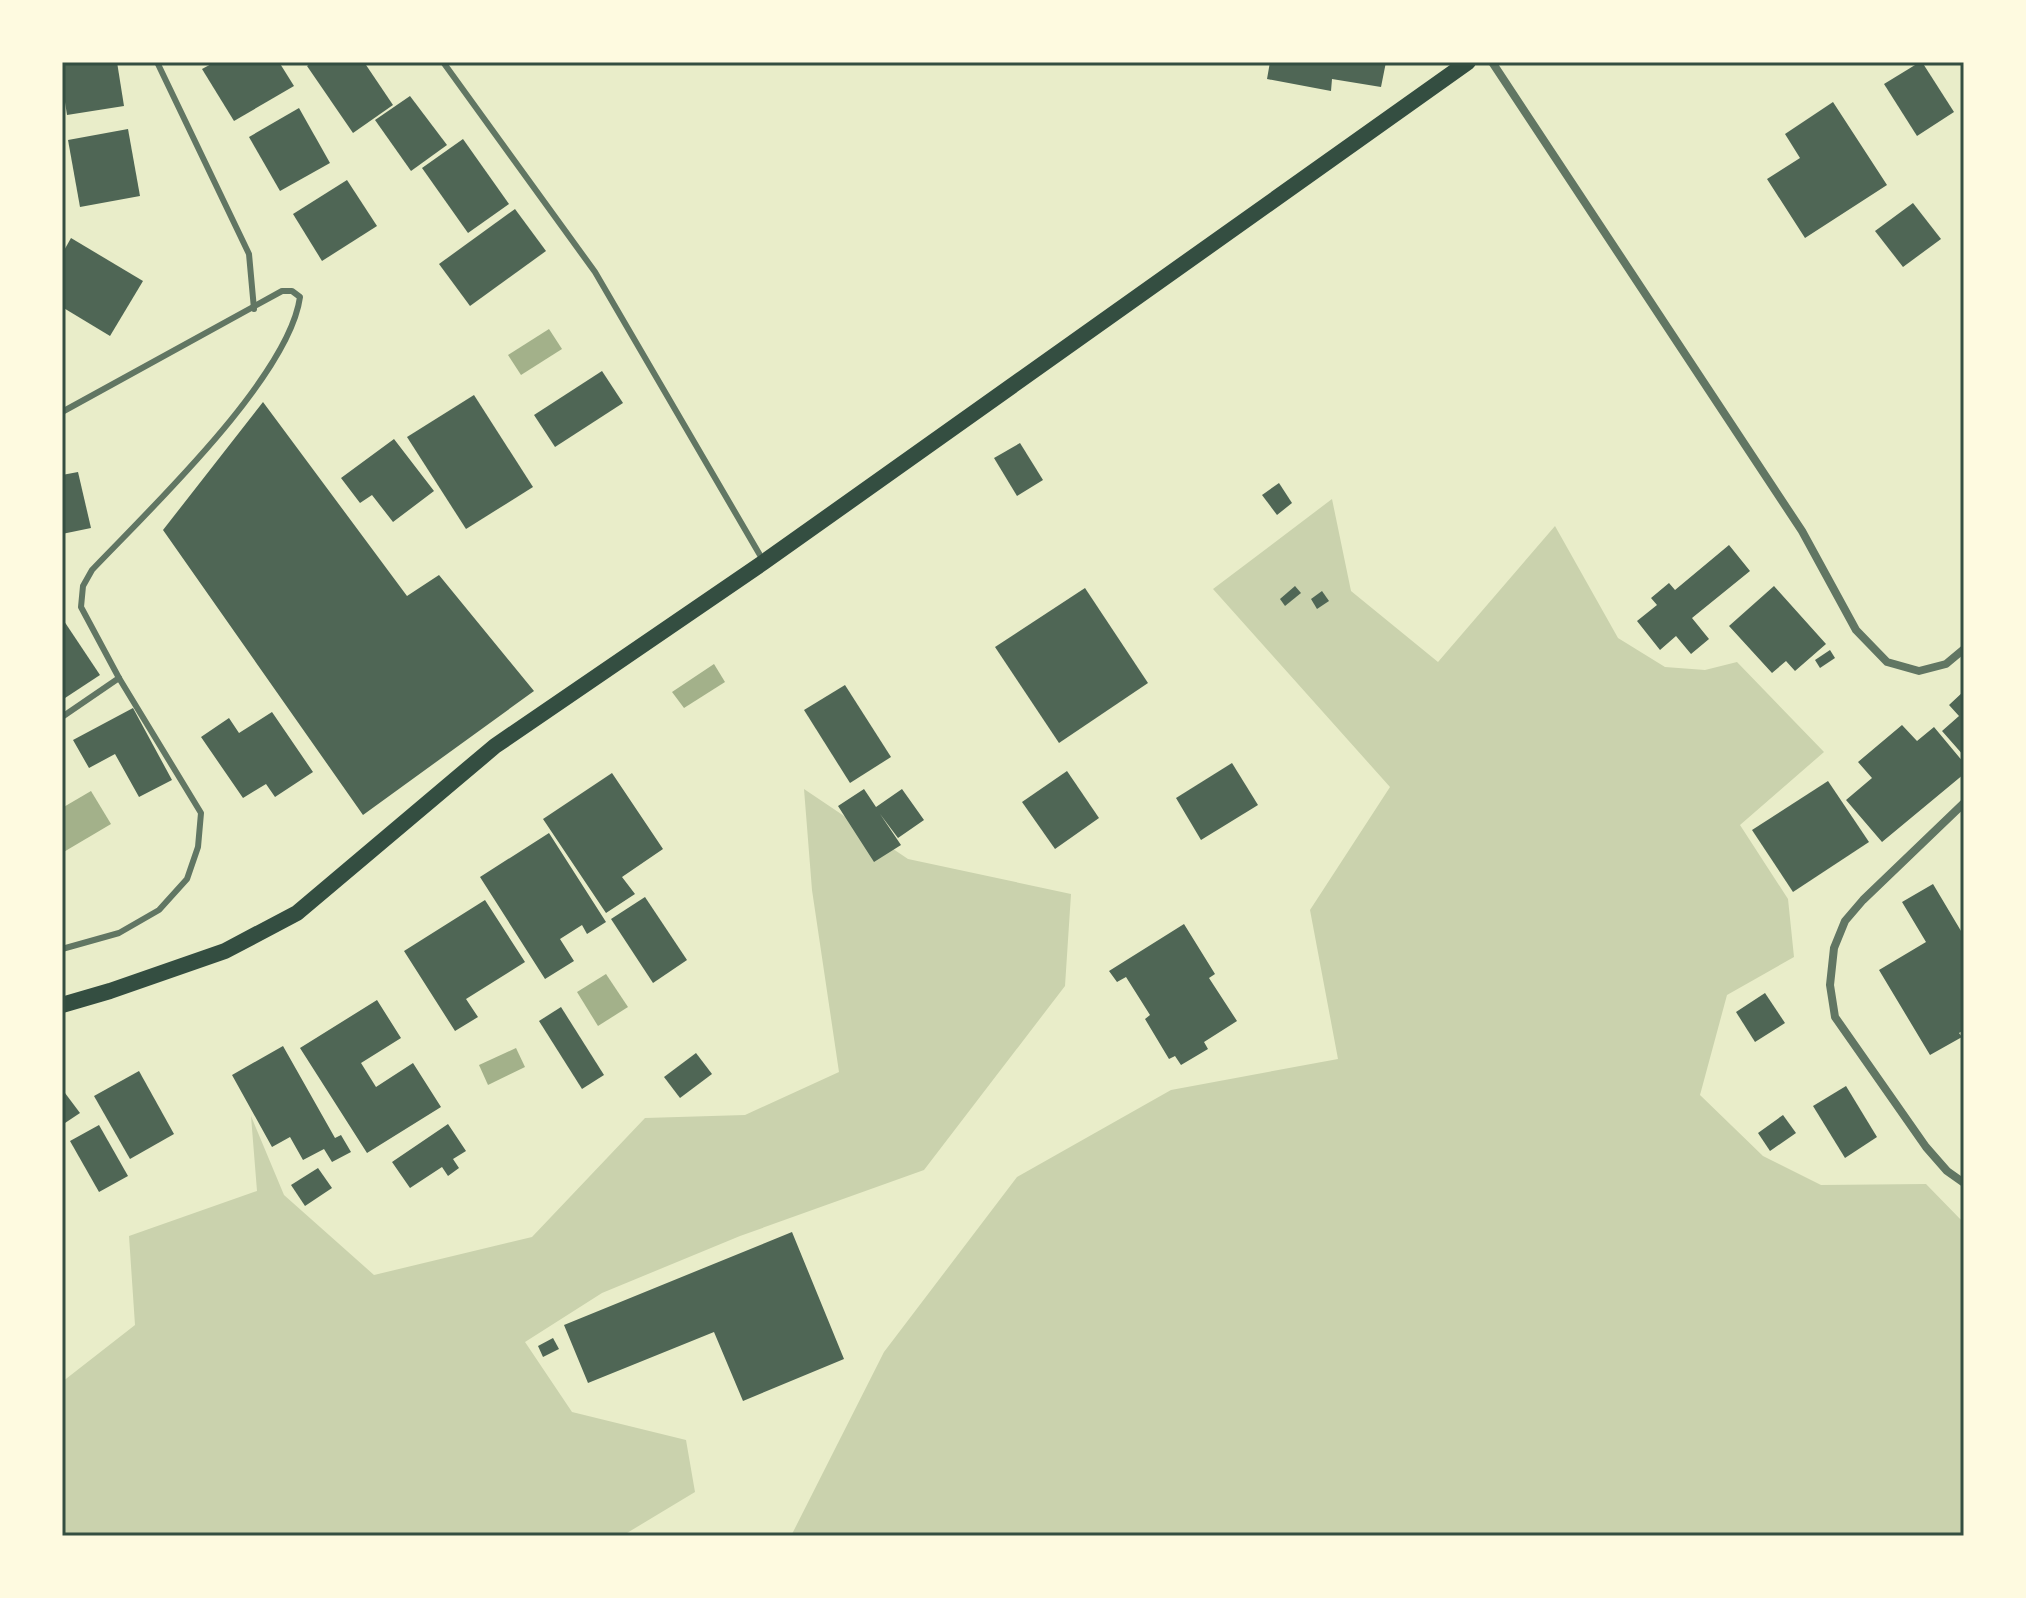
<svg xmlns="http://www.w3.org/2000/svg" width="2026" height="1598" font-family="'Archivo Narrow',sans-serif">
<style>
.green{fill:#cad2ad}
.water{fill:#a3b18a}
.building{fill:#4f6655}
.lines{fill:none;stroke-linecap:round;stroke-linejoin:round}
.service{stroke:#617663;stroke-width:6}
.minor{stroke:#617663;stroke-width:8}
.secondary{stroke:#344e41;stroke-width:16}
.neatline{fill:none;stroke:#344e41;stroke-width:3}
</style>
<rect width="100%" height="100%" fill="#e9edc9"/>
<!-- green -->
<g class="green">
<path d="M 1332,499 L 1351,591 L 1438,662 L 1555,526 L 1618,638 L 1665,667 L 1705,670 L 1737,662 L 1824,752 L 1740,825 L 1788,899 L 1794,957 L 1727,995 L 1700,1095 L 1763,1156 L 1821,1185 L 1926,1184 L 1964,1223 L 1964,1536 L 791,1536 L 884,1352 L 1017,1177 L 1171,1090 L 1338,1059 L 1310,910 L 1390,787 L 1213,589 Z"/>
<path d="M 804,789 L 908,859 L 1071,894 L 1065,986 L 924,1170 L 740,1236 L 602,1293 L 525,1342 L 572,1412 L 686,1440 L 695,1492 L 622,1536 L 62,1536 L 62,1382 L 135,1325 L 129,1236 L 257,1191 L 251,1116 L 284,1195 L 374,1275 L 532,1237 L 645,1118 L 745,1115 L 839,1072 L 812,890 Z"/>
</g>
<!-- water -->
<g class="water">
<path d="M 549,329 L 562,349 L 521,375 L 508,355 Z"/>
<path d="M 714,664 L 725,682 L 684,708 L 672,692 Z"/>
<path d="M 91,791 L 111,824 L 62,853 L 62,808 Z"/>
<path d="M 606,974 L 628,1007 L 598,1026 L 577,992 Z"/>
<path d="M 516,1048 L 525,1067 L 488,1085 L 479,1065 Z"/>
</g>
<!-- building -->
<g class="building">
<path d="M 62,62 L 117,62 L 124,106 L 67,115 L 62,83 Z"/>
<path d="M 215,62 L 279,62 L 294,86 L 234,121 L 202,69 Z"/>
<path d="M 313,62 L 364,62 L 393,105 L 353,133 L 307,66 Z"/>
<path d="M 1270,62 L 1386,62 L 1381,87 L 1332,79 L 1331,91 L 1267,79 Z"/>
<path d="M 1920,62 L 1922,62 L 1954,112 L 1917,136 L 1884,84 Z"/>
<path d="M 410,96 L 447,145 L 411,171 L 375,120 Z"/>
<path d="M 1833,102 L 1887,185 L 1805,238 L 1767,179 L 1800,158 L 1785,134 Z"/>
<path d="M 299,108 L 330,163 L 280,191 L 249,137 Z"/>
<path d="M 128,129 L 140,196 L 80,207 L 68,140 Z"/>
<path d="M 463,139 L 509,204 L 468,233 L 422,168 Z"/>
<path d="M 347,180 L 377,226 L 322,261 L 293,214 Z"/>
<path d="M 1913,203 L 1941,239 L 1903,267 L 1875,231 Z"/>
<path d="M 515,209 L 546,251 L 470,306 L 439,264 Z"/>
<path d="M 71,238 L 143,281 L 110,336 L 62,307 L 62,254 Z"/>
<path d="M 602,371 L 623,403 L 555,447 L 534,415 Z"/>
<path d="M 474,395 L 533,487 L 466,529 L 407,437 Z"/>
<path d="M 263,402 L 407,596 L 439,575 L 534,691 L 363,815 L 163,530 Z"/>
<path d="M 394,439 L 434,491 L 393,522 L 372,495 L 360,503 L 341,478 Z"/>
<path d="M 1020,443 L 1043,480 L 1017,496 L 994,458 Z"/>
<path d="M 78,472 L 91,528 L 62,534 L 62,475 Z"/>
<path d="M 1279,483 L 1292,503 L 1277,515 L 1262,495 Z"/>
<path d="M 1729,545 L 1750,571 L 1692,618 L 1709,639 L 1691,654 L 1676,636 L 1660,650 L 1637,621 L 1657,605 L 1651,598 L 1669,583 L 1675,590 Z"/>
<path d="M 1295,586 L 1301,593 L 1285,606 L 1280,599 Z"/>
<path d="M 1774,586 L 1826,644 L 1795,671 L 1786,661 L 1772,673 L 1729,626 Z"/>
<path d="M 1085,588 L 1148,683 L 1059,743 L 995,647 Z"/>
<path d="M 1322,591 L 1329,601 L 1317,609 L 1311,599 Z"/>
<path d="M 62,618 L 100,675 L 62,700 Z"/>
<path d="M 1830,650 L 1835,658 L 1820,668 L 1815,660 Z"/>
<path d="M 845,685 L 891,757 L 850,783 L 804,710 Z"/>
<path d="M 1964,691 L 1964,756 L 1942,731 L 1959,716 L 1949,705 Z"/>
<path d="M 133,708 L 172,780 L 139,797 L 115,754 L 89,768 L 73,740 Z"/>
<path d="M 272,712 L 313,772 L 275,797 L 266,784 L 243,798 L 201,737 L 229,718 L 239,733 Z"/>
<path d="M 1902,725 L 1917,741 L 1934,727 L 1964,763 L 1964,774 L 1882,842 L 1846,800 L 1872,778 L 1858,762 Z"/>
<path d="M 1232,763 L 1258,805 L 1201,840 L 1176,798 Z"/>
<path d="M 1067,771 L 1099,818 L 1055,849 L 1022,802 Z"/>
<path d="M 612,773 L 663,849 L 622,877 L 635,894 L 606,913 L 543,819 Z"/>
<path d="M 1828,781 L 1869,842 L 1793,892 L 1752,830 Z"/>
<path d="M 864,789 L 876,807 L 902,789 L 924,820 L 898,838 L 880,814 L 901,845 L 874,862 L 838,806 Z"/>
<path d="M 549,833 L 606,922 L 587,934 L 582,925 L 560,939 L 574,961 L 545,979 L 480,877 Z"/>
<path d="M 1933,884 L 1964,936 L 1964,1030 L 1959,1033 L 1962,1037 L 1930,1055 L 1879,970 L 1926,942 L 1902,902 Z"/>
<path d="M 645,897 L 687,960 L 653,983 L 611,919 Z"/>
<path d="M 485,900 L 525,962 L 466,999 L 478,1017 L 455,1031 L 404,951 Z"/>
<path d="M 1184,924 L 1215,974 L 1209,978 L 1237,1021 L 1204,1042 L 1208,1049 L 1181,1065 L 1175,1056 L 1169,1059 L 1145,1019 L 1150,1015 L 1126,977 L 1117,982 L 1109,971 Z"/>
<path d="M 1765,993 L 1785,1023 L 1755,1042 L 1736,1012 Z"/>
<path d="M 377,1000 L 401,1038 L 361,1063 L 376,1087 L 413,1063 L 441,1107 L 367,1153 L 300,1048 Z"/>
<path d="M 561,1007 L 604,1075 L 582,1089 L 539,1021 Z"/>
<path d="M 283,1046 L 335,1138 L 341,1135 L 351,1152 L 332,1162 L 324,1149 L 303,1160 L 290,1137 L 272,1147 L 232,1075 Z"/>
<path d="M 696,1053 L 712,1074 L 680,1098 L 664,1077 Z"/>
<path d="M 139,1071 L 174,1134 L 130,1159 L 94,1096 Z"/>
<path d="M 1846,1086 L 1877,1137 L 1845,1158 L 1813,1106 Z"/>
<path d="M 62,1089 L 80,1113 L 62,1125 Z"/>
<path d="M 1783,1115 L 1796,1133 L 1770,1151 L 1758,1133 Z"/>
<path d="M 448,1124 L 466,1151 L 453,1159 L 459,1168 L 448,1176 L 442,1167 L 410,1188 L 392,1162 Z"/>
<path d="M 99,1125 L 128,1176 L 99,1192 L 70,1141 Z"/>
<path d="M 318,1168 L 332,1188 L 305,1206 L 291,1185 Z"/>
<path d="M 792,1232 L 844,1359 L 743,1401 L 714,1332 L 588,1383 L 564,1325 Z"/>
<path d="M 553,1338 L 559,1349 L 543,1357 L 538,1346 Z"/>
</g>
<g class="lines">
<!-- service -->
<g class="service">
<path d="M 157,62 L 249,254 L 254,309"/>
<path d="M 443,62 L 595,272 L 764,562"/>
<path d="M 62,412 L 282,291 L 292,291 L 300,297 C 289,377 150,509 92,570 L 83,586 L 81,607 L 119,678 L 201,813 L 198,847 L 187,879 L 159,910 L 119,933 L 62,949"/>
<path d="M 62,717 L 119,678"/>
</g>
<!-- minor -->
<g class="minor">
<path d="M 1492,62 L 1802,531 L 1856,630 L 1887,662 L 1919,671 L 1946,664 L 1964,649"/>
<path d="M 1964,803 L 1863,900 L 1845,921 L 1834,948 L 1830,985 L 1835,1017 L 1926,1147 L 1947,1171 L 1964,1183"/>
</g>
<!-- secondary -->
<path class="secondary" d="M 62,1005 L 110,991 L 225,951 L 297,913 L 495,746 L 764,562 L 1468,62"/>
</g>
<!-- border -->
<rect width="2026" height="1598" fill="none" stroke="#fefae0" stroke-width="128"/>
<rect x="64" y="64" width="1898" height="1470" class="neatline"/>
</svg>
